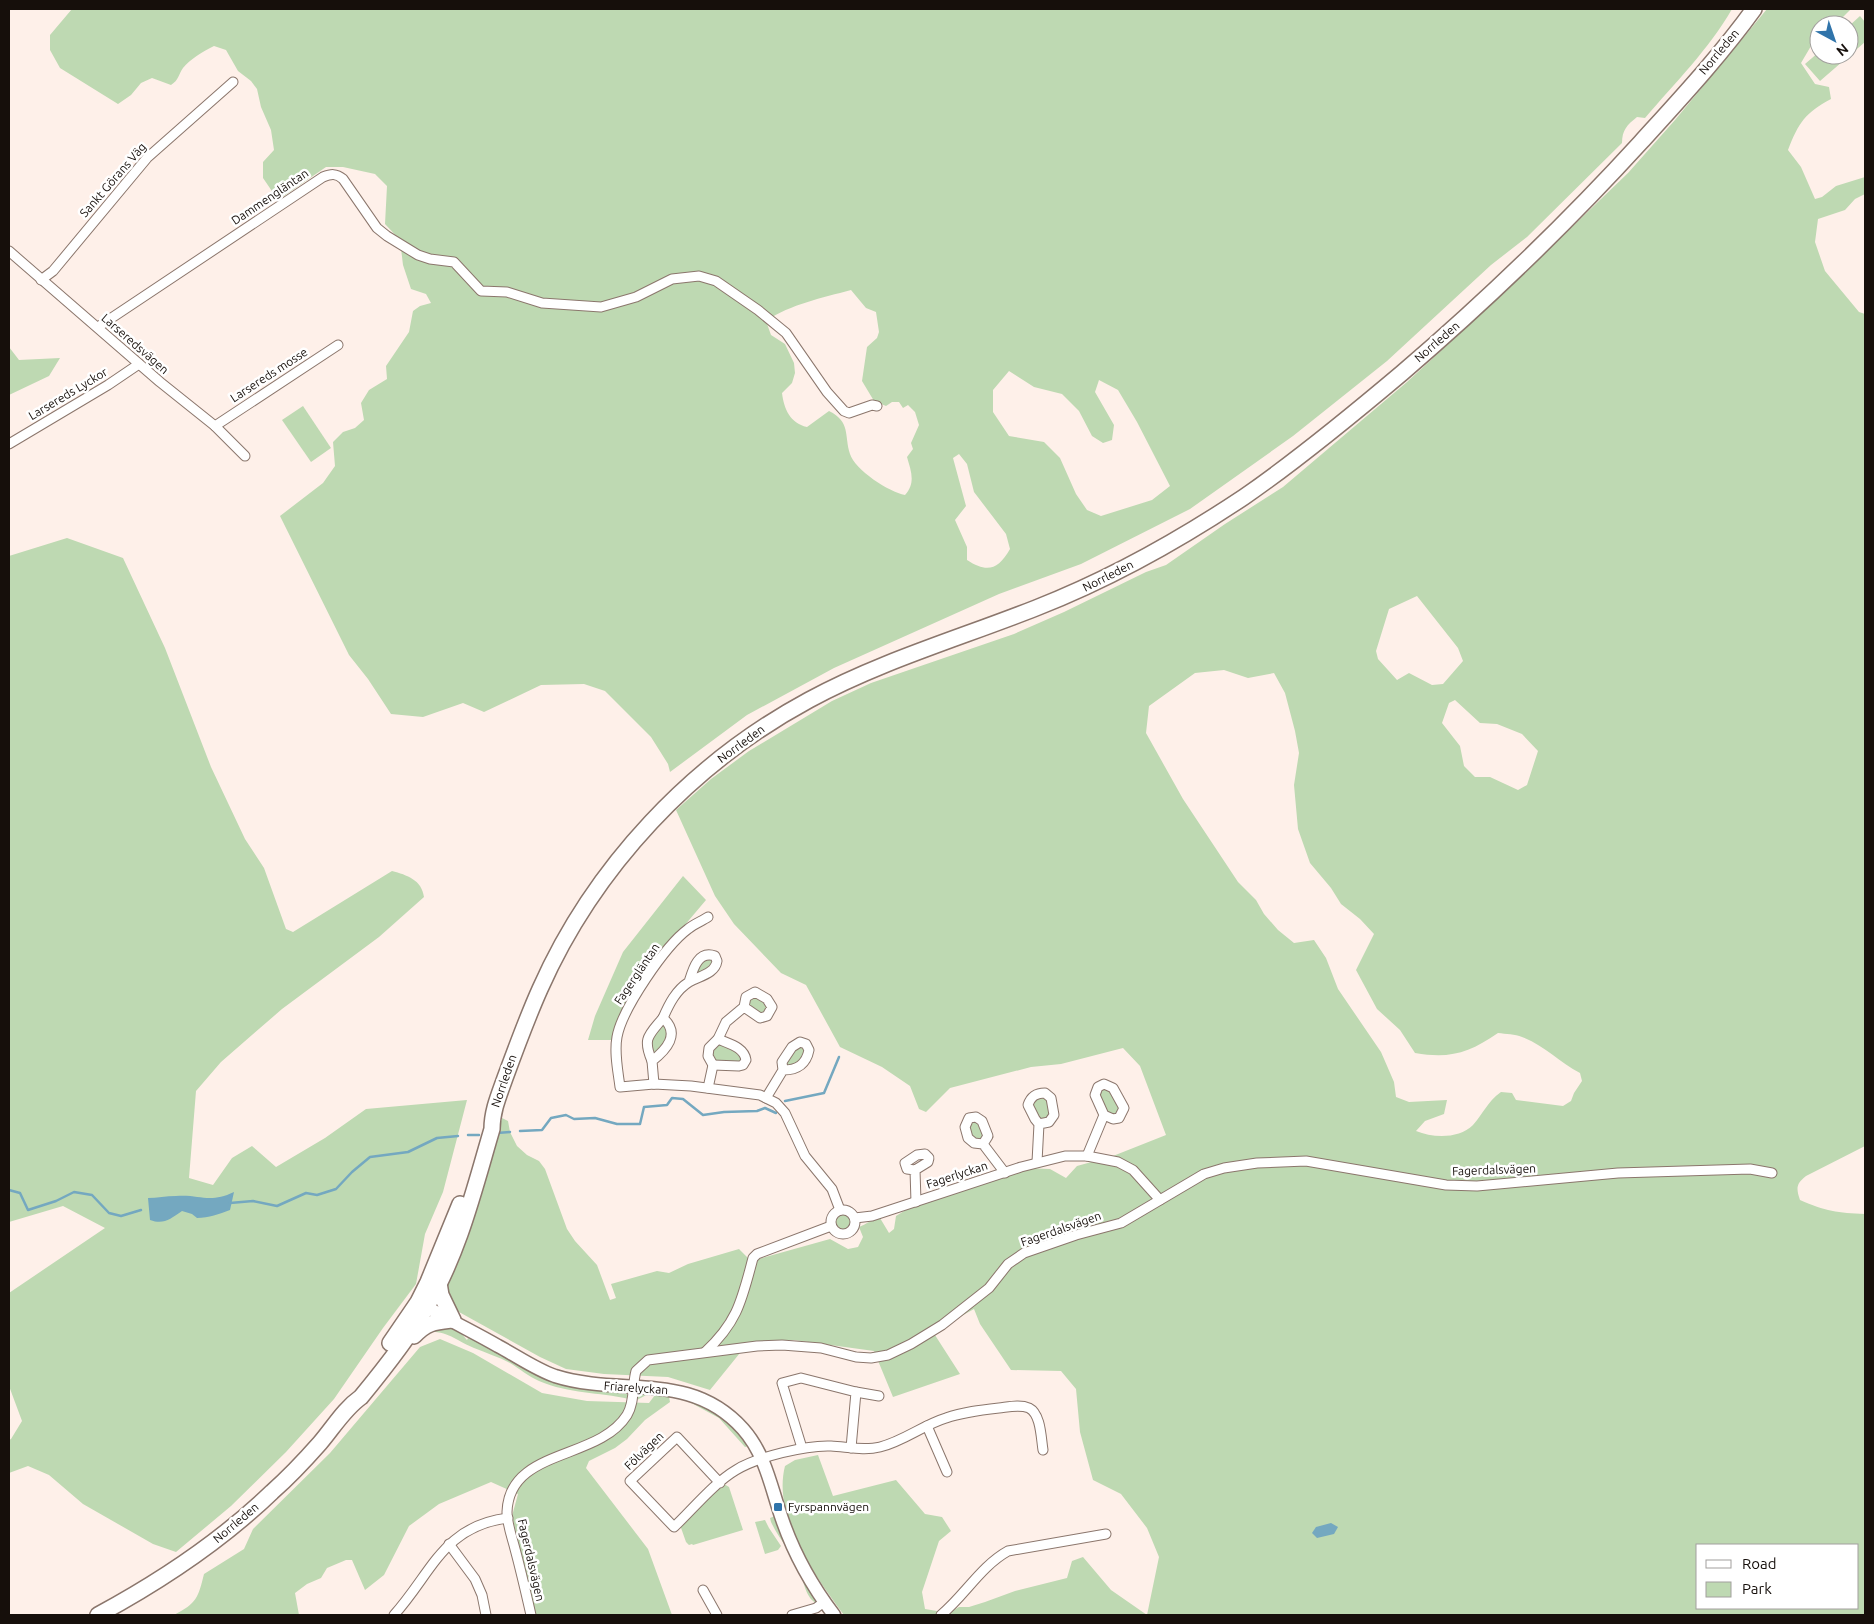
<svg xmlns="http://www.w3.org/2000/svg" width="1874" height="1624" font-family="Ubuntu,sans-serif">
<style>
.green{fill:#bed9b2;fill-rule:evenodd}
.water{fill:#74a8c0}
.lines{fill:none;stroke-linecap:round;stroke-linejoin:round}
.stream{stroke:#74a8c0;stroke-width:2.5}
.street-casing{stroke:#8b766c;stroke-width:11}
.secondary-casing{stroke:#8b766c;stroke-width:15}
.highway-casing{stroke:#8b766c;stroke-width:18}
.street{stroke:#fff;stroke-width:9}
.secondary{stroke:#fff;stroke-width:12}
.highway{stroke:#fff;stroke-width:15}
.poi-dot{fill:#3074aa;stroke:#fff;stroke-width:2}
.labels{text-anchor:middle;stroke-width:5;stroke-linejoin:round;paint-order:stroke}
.street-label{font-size:12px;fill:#160f0b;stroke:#fff}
.poi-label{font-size:12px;fill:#160f0b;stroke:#fff;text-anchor:start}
</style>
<rect width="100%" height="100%" fill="#fef0e9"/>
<!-- green -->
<g class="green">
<path d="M 72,9 L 1732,9 C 1709,49 1675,83 1645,118 L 1637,117 C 1627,125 1622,130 1622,143 L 1527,237 L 1491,265 L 1387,361 L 1293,436 L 1190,509 L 1081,564 L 999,594 L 834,668 L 747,715 L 670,772 L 668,764 L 651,737 L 605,691 L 584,684 L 541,685 L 484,712 L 463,703 L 423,717 L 391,714 L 368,679 L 349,655 L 280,516 L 323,483 L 335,466 L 333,442 L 343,432 L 355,428 L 364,420 L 361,403 L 369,390 L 387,379 L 386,366 L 409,332 L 413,311 L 420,306 L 431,303 L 426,294 L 411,289 L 403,265 L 400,240 L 385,224 L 387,186 L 375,174 L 343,167 L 326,167 L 278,200 L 263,178 L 263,162 L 274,150 L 271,130 L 261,107 L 257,89 L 251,81 L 238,71 L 226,50 L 214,46 C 204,51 190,59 183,68 C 178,75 179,80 171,85 L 152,78 L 141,83 L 131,95 L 118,104 L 60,68 L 50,50 L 50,35 ZM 851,290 L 866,308 L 876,312 L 879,332 L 877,338 L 867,347 L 862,381 L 874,401 L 886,406 L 892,402 L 899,402 L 903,408 L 908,405 L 915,412 L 919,425 L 911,443 L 913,449 L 907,457 C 911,471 916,483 905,495 C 889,492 855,470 850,454 C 844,435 851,422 829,411 L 807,427 C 790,423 784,409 782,393 L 792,383 L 795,373 L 794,363 L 785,344 L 771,335 L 766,321 C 791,304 822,298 851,290 ZM 1009,371 L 1034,387 L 1062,394 L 1079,411 L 1092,436 L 1103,443 L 1112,440 L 1114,425 L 1095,392 L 1099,380 L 1118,390 L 1137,422 L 1170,486 L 1152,500 L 1101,516 L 1087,510 L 1076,494 L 1060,458 L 1044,442 L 1009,436 L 993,412 L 993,390 ZM 959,454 L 967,464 L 974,492 L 1006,534 L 1010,549 C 998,570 987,573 967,560 L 967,547 L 955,520 L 966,506 L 953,458 Z"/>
<path d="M 1767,9 L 1851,9 L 1835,25 L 1819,25 L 1819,39 L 1811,46 L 1801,63 L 1815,84 L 1829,87 L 1831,99 C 1805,113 1799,122 1788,150 L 1801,167 L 1815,199 L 1822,197 L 1836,186 L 1865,177 L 1865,194 L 1855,199 L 1845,210 L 1818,219 L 1815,242 L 1825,271 L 1859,312 L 1865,314 L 1865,1146 L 1806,1176 C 1796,1184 1796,1188 1800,1200 C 1825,1211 1838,1213 1865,1214 L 1865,1615 L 844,1615 C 815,1576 772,1517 785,1466 L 795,1460 L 818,1455 L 833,1496 L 896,1480 L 925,1514 L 942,1517 L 951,1531 L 939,1541 L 922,1592 L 925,1609 L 949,1613 L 959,1607 L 969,1607 L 985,1602 L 1015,1591 L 1067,1578 L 1072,1561 L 1083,1557 L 1111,1590 L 1147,1615 L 1159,1557 L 1147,1528 L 1121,1494 L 1093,1480 L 1080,1432 L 1076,1389 L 1061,1371 L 1011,1370 L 980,1324 L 974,1309 L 933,1332 L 960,1374 L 893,1397 L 874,1351 L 794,1340 L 748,1343 L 710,1390 L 668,1377 L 604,1374 L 566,1369 L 540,1357 L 459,1312 L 446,1299 L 443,1287 L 478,1196 L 502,1118 L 508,1121 L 510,1132 L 517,1146 L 527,1155 L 539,1161 L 545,1169 L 567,1229 L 575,1241 L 597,1265 L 610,1300 L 616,1298 L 611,1284 L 657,1271 L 669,1273 L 688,1264 L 739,1249 L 751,1261 L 830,1239 L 848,1249 L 858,1247 L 863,1237 L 859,1227 C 867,1224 872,1219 880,1218 L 889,1233 L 894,1229 L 896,1216 L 909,1208 L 939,1197 L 1024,1168 L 1050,1169 L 1066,1178 L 1077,1166 L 1113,1156 L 1166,1135 L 1140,1066 L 1123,1048 L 1061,1064 L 1031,1067 L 950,1088 L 926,1112 L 919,1109 L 910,1086 L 882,1067 L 840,1047 L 806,985 L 781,973 L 734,924 L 715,896 L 676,810 L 711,779 L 749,751 L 832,701 L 871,683 L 1014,634 L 1064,612 L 1146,572 L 1166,565 L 1225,524 L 1283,487 L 1407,382 L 1492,304 L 1628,173 L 1675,120 ZM 1417,596 L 1458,648 L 1463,661 L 1443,684 L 1432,685 L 1409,673 L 1397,680 L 1378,659 L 1376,651 L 1389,609 ZM 1224,670 L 1248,678 L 1274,673 L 1285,693 L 1295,731 L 1299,753 L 1294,785 L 1298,829 L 1310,863 L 1331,888 L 1341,904 L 1360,919 L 1374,934 L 1356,970 L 1377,1009 L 1400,1030 L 1415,1053 C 1450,1059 1469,1053 1498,1033 C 1506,1034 1515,1034 1522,1037 C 1544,1045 1560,1063 1580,1073 L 1582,1081 L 1574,1093 L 1571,1101 L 1563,1106 L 1516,1100 L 1512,1093 L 1501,1092 C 1487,1102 1483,1114 1473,1125 C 1459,1139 1433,1138 1416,1131 L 1425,1121 L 1444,1114 L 1447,1100 L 1409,1102 L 1396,1097 L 1394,1082 L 1381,1052 L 1338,989 L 1326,958 L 1314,940 L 1294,943 L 1278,930 L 1264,914 L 1256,900 L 1238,882 L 1183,799 L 1146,733 L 1149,706 L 1195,673 ZM 1455,700 L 1480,723 L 1497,724 L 1522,734 L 1538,751 L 1527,785 L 1518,790 L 1490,777 L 1475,777 L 1464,766 L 1460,746 L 1442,723 L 1449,703 ZM 1698,1545 L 1858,1545 L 1858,1608 L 1698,1608 Z"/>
<path d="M 1860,16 L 1865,22 L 1865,42 L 1820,81 L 1805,64 L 1819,52 L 1819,55 L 1849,55 L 1849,26 Z"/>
<path d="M 9,347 L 19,360 L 60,358 L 49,376 L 9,395 Z"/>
<path d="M 303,406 L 331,448 L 311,462 L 282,420 Z"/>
<path d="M 67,538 L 123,558 L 165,648 L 211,767 L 245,839 L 264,868 L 286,929 L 293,932 L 392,871 C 407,875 422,880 424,897 L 379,937 L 282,1009 L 221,1062 L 196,1091 L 189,1178 L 213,1185 L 232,1158 L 252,1146 L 276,1167 L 325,1138 L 366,1109 L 467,1100 L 443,1192 L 425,1234 L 416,1284 L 383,1328 L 334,1399 L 286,1452 L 231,1506 L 176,1552 L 153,1544 L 83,1504 L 49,1475 L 28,1466 L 9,1473 L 9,1440 L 11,1439 L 22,1421 L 9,1386 L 9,1293 L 105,1228 L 63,1206 L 9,1222 L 9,556 Z"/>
<path d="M 683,876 L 706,900 L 651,965 L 613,1040 L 588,1040 L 595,1016 L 623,952 Z"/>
<path d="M 712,957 L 714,964 L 694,978 L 699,962 Z"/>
<path d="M 755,994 L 769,1006 L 763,1015 L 749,1009 L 747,999 Z"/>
<path d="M 661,1024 L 667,1025 L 669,1039 L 653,1057 L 649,1042 Z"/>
<path d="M 718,1041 L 742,1052 L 743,1063 L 714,1064 L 711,1049 Z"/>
<path d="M 805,1046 L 802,1062 L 786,1068 L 784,1062 L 794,1048 Z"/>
<path d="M 1107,1087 L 1122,1104 L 1116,1116 L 1104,1112 L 1097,1092 Z"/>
<path d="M 1038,1095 L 1049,1099 L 1050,1118 L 1039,1122 L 1030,1102 Z"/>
<path d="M 976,1119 L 984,1130 L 983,1140 L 974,1141 L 968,1131 L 971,1120 Z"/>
<circle cx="843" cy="1222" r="10"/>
<path d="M 447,1325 L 460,1332 L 467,1340 L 468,1338 L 474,1340 L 529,1369 L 626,1392 L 629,1397 L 629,1399 C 598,1392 570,1394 539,1381 C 528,1376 520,1369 510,1363 C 499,1357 486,1353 474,1348 C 453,1339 451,1332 425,1331 Z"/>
<path d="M 440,1339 L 473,1353 L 542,1393 L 587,1401 L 649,1403 L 655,1395 L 669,1397 L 670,1402 L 645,1420 L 627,1439 L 615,1448 L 589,1461 L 586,1468 L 648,1549 L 672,1615 L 536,1615 L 512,1516 L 518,1494 L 491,1482 L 439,1504 L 409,1526 L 384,1575 L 365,1590 L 352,1560 L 346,1560 L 327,1568 L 321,1578 L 307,1584 L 295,1593 L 299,1615 L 174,1615 C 197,1603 198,1598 204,1574 L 244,1549 L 253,1529 L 330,1453 L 420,1347 Z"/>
<path d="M 643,1392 L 682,1396 L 720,1414 L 737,1432 L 748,1446 L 745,1447 L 719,1418 L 684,1399 L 648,1394 L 637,1400 L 639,1394 Z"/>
<path d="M 724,1484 L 729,1487 L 743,1530 L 693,1545 L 692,1544 L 689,1545 L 686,1542 L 680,1525 Z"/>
<path d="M 775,1516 L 778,1526 L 817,1600 L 816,1603 C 805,1597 804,1581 799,1569 C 792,1553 779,1539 771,1522 L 770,1518 Z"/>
<path d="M 765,1520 L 769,1528 L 781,1546 L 778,1550 L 765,1554 L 755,1522 Z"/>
</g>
<!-- water -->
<g class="water">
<path d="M 234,1192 L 230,1210 C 219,1214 209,1218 197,1218 L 192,1214 L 182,1211 C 170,1219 164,1225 150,1220 L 148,1198 C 157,1198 166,1196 176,1196 C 200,1194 209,1204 234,1192 Z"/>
<path d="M 1331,1523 L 1338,1527 L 1334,1534 L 1317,1538 L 1312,1533 L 1316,1527 Z"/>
</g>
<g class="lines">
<!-- stream -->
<g class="stream">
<path d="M 785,1101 L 824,1093 L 839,1057"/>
<path d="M 520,1131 L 542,1130 L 551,1118 L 566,1115 L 574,1119 L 595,1118 L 617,1124 L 640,1124 L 644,1107 L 667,1105 L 672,1098 L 683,1099 L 703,1115 L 724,1112 L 757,1111 L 765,1108 L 776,1113"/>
<path d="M 497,1133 L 510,1132"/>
<path d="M 468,1135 L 479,1135"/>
<path d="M 9,1190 L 20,1193 L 28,1210 L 56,1201 L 74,1192 L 92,1195 L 109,1213 L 121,1216 L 141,1210"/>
<path d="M 230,1203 L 253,1201 L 277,1206 L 306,1193 L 317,1195 L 336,1189 L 352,1172 L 370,1157 L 408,1152 L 437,1138 L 458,1136"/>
</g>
<!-- street casing -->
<g class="street-casing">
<g id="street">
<path d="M 9,251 L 160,382 L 215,426 L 245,456"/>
<path d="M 41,280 L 53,271 L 147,158 L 233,82"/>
<path d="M 98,327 L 323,177 C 331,174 336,173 343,179 L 377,228 L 387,236 L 418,255 L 430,259 L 454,262 L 481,291 L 507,292 L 542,303 L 601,307 L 636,297 L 672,279 L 699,276 L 716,281 L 758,310 L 786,333 L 827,392 L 844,411 L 849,413 L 872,405 L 877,406"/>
<path d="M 215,426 L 338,345"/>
<path d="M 9,444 L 108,385 L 139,364"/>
<path d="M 708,917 C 702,921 694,924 688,929 C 665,946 622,1009 617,1037 C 614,1053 618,1071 620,1087 L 654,1084 L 691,1086 L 760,1095 L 776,1103 L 785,1113 L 805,1156 L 832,1189 L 840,1210"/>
<path d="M 652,1061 C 642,1038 649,1035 663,1018"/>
<path d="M 713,1065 L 739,1066 L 743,1065 L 746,1060 C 744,1047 729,1044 718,1039"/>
<path d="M 654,1084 L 652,1061 C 666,1050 681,1034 663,1018 C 669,1004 676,990 689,982 C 699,976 715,974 717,961 L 715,956 C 698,950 693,969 689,982"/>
<path d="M 708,1088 L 713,1065 L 708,1056 L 709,1048 L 718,1039 L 726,1022 L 744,1007 L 760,1018 L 767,1016 L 772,1007 L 767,999 L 755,992 L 746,997 L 744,1007"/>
<path d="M 766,1098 L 783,1070 C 797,1070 806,1065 809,1050 L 806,1044 L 800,1042 L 792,1047 L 782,1062 L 783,1070"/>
<path d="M 983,1144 L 974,1143 L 968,1138 L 965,1127 L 969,1118 L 976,1117 L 982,1121 L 988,1136 L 983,1144 L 1005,1173"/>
<path d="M 1087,1156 L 1104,1115 L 1095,1095 L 1098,1087 L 1104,1084 L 1113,1088 L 1124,1108 L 1119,1118 L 1113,1119 L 1104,1115"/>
<path d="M 1037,1162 L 1039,1124 L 1049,1122 L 1054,1115 L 1051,1098 L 1045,1093 C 1036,1093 1031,1096 1028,1105 L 1035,1119 L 1039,1124"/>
<path d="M 915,1170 L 907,1169 L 905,1163 L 917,1155 L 925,1154 L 929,1158 L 928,1162 L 915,1170 L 916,1202"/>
<circle cx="843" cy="1222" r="12"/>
<path d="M 855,1218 L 872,1216 L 1021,1167 L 1065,1156 L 1087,1156 L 1118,1162 L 1133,1170 L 1160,1200"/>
<path d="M 705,1352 C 738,1322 742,1299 753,1258 L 757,1254 L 831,1226"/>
<path d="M 856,1392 L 879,1396"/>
<path d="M 927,1426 L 947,1472"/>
<path d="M 802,1448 L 782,1383 L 801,1378 L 856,1392 L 851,1448"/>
<path d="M 720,1483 L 677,1437 L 630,1481 L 674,1527 C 693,1509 714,1483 736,1470 C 757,1457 806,1445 831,1446 C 848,1447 864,1451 880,1447 C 904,1441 923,1425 946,1418 C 963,1412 981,1410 999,1408 C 1008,1407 1020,1404 1029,1408 C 1041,1414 1041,1438 1043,1450"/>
<path d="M 449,1544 L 475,1579 L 482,1595 L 486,1615"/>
<path d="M 703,1590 L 717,1615"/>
<path d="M 394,1615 C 432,1573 443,1526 508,1518"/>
<path d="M 531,1615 C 526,1593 521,1571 515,1549 C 512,1537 507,1524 507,1512 C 509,1448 598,1461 627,1415 C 635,1402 632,1385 636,1371 L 648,1360 L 757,1346 L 782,1345 L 821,1348 L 856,1357 L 871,1358 L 888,1355 L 911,1344 L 942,1325 L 989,1288 L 1008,1264 L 1024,1253 L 1076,1235 L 1121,1223 L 1204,1174 L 1224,1168 L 1257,1163 L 1306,1161 L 1446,1185 L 1477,1186 L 1618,1173 L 1750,1169 L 1772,1173"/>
<path d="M 792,1615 L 816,1608 L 824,1602"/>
<path d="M 941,1615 C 965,1595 981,1566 1008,1551 L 1106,1534"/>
</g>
</g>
<!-- secondary casing -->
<g class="secondary-casing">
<path id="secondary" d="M 419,1302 C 444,1318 472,1331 498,1346 C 517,1356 535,1369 555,1376 C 622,1397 690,1370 743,1429 C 766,1455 771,1488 782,1519 C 794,1554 812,1586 834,1615"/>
</g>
<!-- highway casing -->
<g class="highway-casing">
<g id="highway">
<path d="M 414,1336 C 427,1322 435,1322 453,1320 L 441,1295 L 439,1283"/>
<path d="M 390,1343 L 418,1302 L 428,1282 L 460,1204"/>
<path d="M 98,1615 C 161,1581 220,1542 272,1492 C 289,1477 305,1460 320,1443 C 333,1428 344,1409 361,1397 C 384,1369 408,1339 426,1308 C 459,1253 474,1190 492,1129 C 492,1111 499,1095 505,1078 C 516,1048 527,1018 540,989 C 594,867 692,763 809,700 C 881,661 960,638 1036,608 C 1110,579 1178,541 1244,497 C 1299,459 1351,416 1402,373 C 1486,301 1566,224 1641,142 C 1680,99 1720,56 1754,9"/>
</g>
</g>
<!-- street -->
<use href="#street" class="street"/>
<!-- secondary -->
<use href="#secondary" class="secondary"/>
<!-- highway -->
<use href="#highway" class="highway"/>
</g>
<!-- markers -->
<rect class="poi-dot" x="773" y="1502" width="10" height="10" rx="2.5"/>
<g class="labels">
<!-- street labels -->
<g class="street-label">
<text transform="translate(1719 52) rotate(-50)" y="4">Norrleden</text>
<text transform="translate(113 180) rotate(-49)" y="4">Sankt Görans Väg</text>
<text transform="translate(270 197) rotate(-34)" y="4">Dammengläntan</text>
<text transform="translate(1437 342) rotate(-41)" y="4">Norrleden</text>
<text transform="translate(135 344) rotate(41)" y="4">Larseredsvägen</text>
<text transform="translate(269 375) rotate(-33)" y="4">Larsereds mosse</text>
<text transform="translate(68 394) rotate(-31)" y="4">Larsereds Lyckor</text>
<text transform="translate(1108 576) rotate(-27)" y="4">Norrleden</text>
<text transform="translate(741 744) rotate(-36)" y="4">Norrleden</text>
<text transform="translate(637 974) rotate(-56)" y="4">Fagergläntan</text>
<text transform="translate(504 1081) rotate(-71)" y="4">Norrleden</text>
<text transform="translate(1494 1170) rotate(-2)" y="4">Fagerdalsvägen</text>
<text transform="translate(957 1175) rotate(-18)" y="4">Fagerlyckan</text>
<text transform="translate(1061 1229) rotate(-19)" y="4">Fagerdalsvägen</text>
<text transform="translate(636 1388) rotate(4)" y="4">Friarelyckan</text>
<text transform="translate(644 1451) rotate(-44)" y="4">Fölvägen</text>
<text transform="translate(236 1523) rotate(-40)" y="4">Norrleden</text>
<text transform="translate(531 1560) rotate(77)" y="4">Fagerdalsvägen</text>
</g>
<!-- poi labels -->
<g class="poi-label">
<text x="788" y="1511">Fyrspannvägen</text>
</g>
</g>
<!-- border -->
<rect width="1874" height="1624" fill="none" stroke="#160f0b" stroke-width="20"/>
<!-- legend -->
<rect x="1696" y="1544" width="162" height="65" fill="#ffffff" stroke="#a29f9d"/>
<rect x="1706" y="1560" width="25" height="8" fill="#ffffff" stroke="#a29f9d"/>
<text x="1742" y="1569" font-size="15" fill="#160f0b">Road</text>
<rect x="1706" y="1582" width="25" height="15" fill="#bed9b2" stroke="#a29f9d"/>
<text x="1742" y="1594" font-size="15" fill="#160f0b">Park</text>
<!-- north arrow -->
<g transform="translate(1834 40) rotate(140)"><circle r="24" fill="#ffffff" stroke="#a29f9d"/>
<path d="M0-4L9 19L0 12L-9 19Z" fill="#3074aa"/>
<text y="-8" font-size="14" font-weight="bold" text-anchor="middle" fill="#160f0b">N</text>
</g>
</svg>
